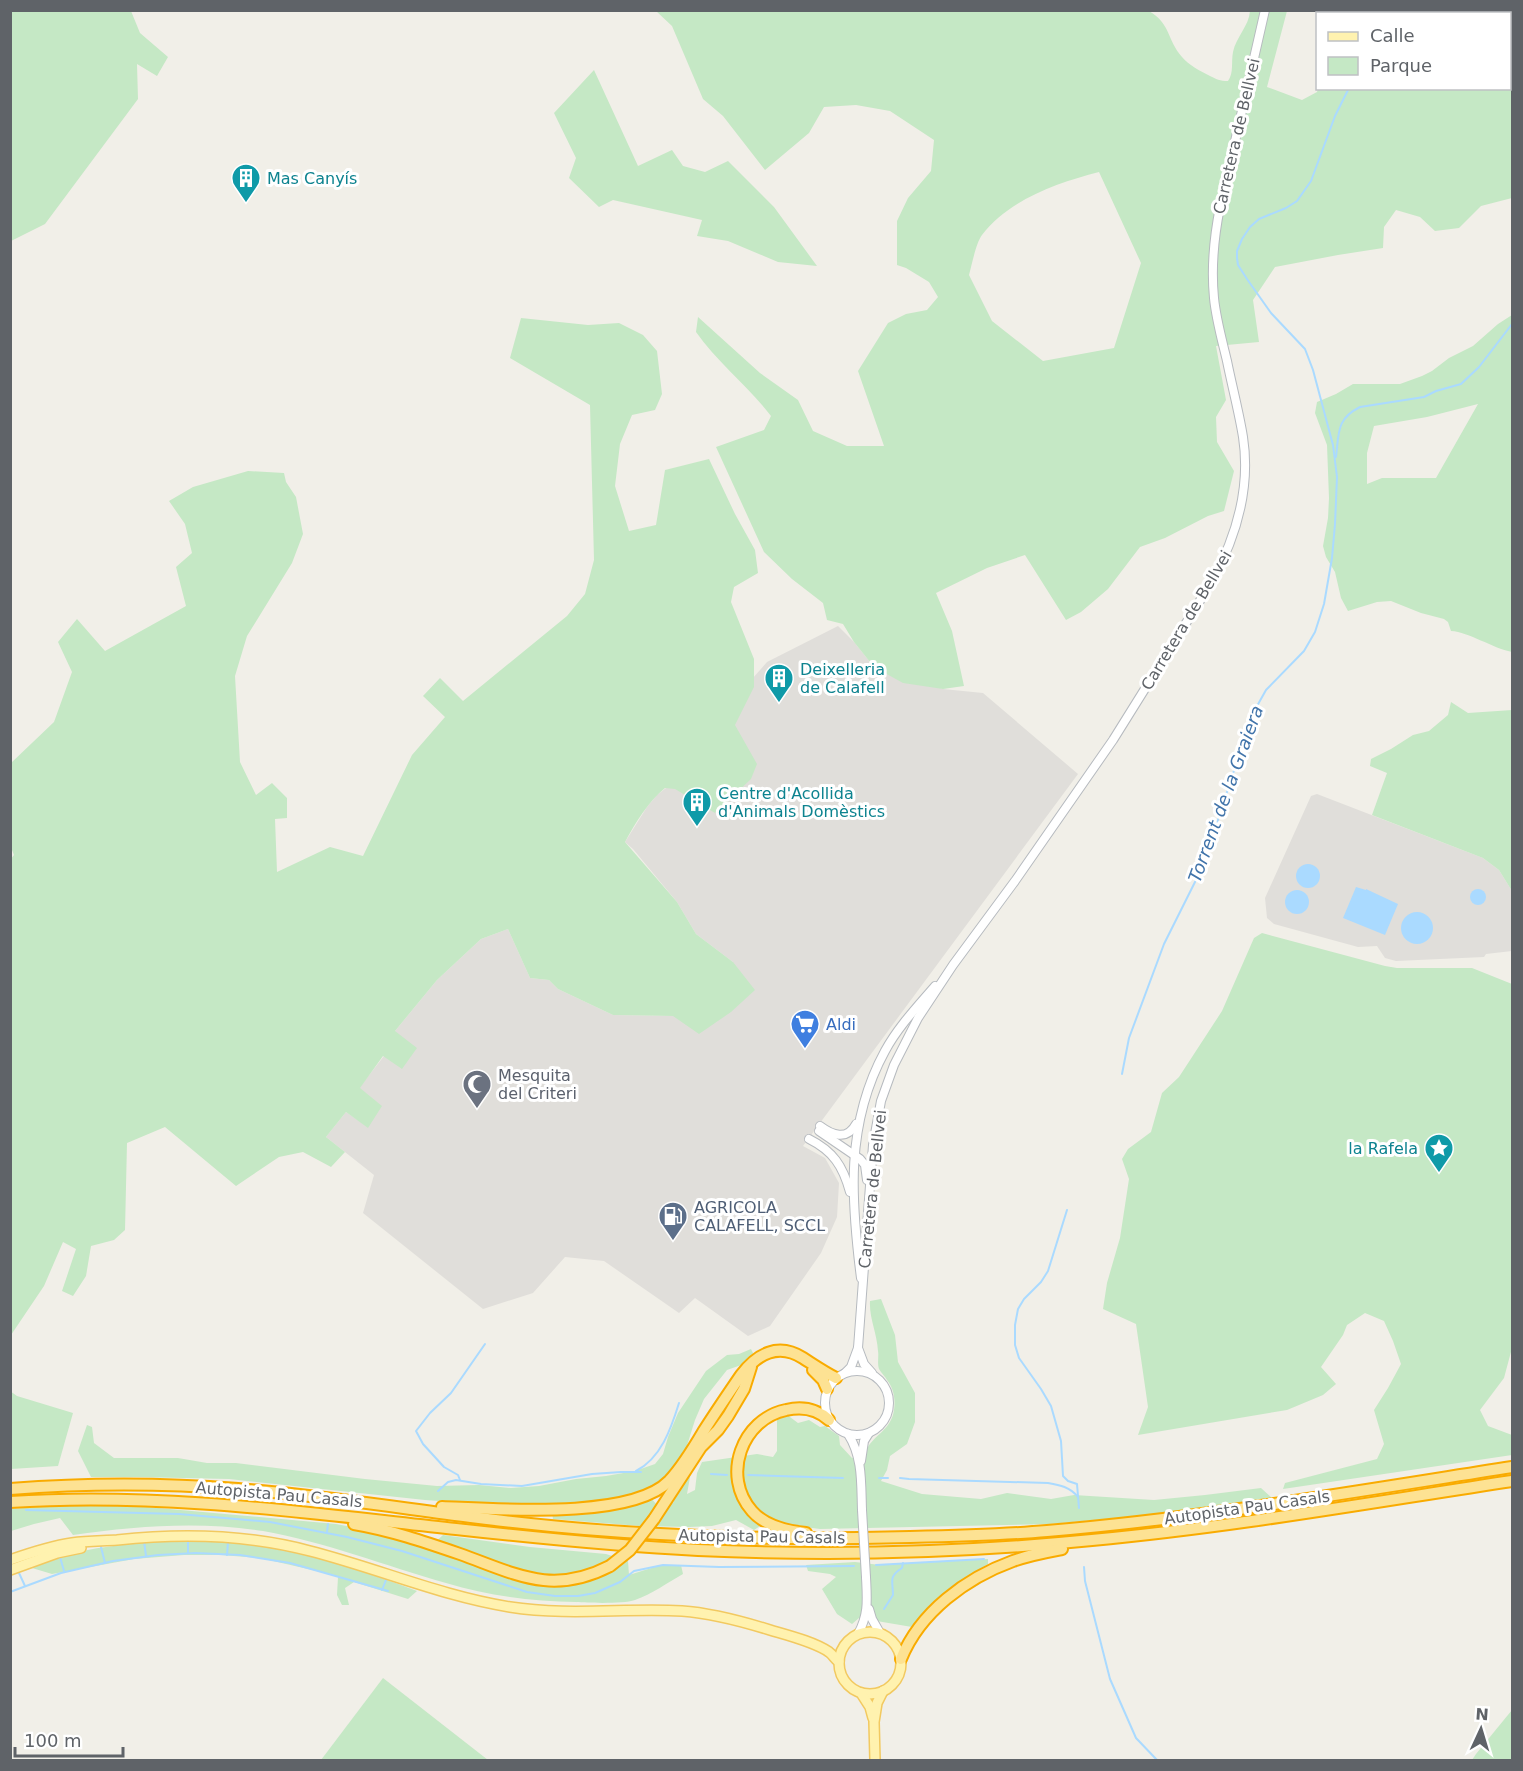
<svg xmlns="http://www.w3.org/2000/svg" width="1523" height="1771" font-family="'DejaVu Sans',sans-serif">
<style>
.industrial{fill:#e0deda}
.green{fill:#c5e8c5;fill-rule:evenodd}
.water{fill:#aadaff}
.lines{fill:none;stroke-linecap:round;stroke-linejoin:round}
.stream{stroke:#aadaff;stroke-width:2}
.secondary-casing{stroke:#b6babf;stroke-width:10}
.primary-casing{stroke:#f2c960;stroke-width:12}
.highway-casing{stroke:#f9ab00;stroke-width:14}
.secondary{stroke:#fff;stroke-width:8}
.primary{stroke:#fff2af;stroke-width:9}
.highway{stroke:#fde293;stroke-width:10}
.secondary-bridge-casing{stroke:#b6babf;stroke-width:10;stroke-linecap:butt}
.highway-bridge-casing{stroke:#f9ab00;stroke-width:14;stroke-linecap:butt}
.secondary-bridge{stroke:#fff;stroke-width:8}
.highway-bridge{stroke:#fde293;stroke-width:10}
.labels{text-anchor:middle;stroke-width:6;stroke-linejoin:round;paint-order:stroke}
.street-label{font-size:16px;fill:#5f6368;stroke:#fff}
.culture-label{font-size:16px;fill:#0d838f;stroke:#fff;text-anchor:start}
.shop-label{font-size:16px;fill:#366cbe;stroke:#fff;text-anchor:start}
.worship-label{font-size:16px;fill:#5b616d;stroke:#fff;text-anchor:start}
.service-label{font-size:16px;fill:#4e5e75;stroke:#fff;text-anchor:start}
.water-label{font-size:18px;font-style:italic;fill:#4174aa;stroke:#fff}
</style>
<rect width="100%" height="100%" fill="#f1efe8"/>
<!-- industrial -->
<g class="industrial">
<path d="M 838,626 L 854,642 L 874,667 L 943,689 L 983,693 L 1078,774 L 803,1146 L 825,1158 L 839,1183 L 837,1217 L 821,1253 L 770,1326 L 748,1336 L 695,1298 L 679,1313 L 604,1261 L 565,1257 L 533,1293 L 483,1309 L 363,1213 L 374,1175 L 326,1137 L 346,1112 L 368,1127 L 359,1088 L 384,1056 L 395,1031 L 437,980 L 481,939 L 508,929 L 530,978 L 549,980 L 558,989 L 613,1015 L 673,1016 L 733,962 L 696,934 L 677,902 L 633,849 L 625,842 L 647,807 L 657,795 L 666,788 L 736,697 L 767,662 Z"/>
<path d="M 1317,794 L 1483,858 L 1499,870 L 1512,891 L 1512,951 L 1486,954 L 1484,957 L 1396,961 L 1385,958 L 1377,946 L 1358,947 L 1274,924 L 1267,918 L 1265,898 L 1311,796 Z"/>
</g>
<!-- green -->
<g class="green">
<path d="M 11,10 L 131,11 L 140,33 L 168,57 L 157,76 L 137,64 L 138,99 L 45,224 L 11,241 Z"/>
<path d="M 656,11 L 1149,11 C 1171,24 1167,40 1182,57 C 1189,65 1200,71 1210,76 C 1216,79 1220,81 1228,81 C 1234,73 1231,62 1233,52 C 1236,37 1249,26 1250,11 L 1287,11 L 1267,87 L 1302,100 L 1317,92 L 1318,89 L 1510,88 L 1510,14 L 1329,14 L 1327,11 L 1512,11 L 1512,198 L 1481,206 L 1459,228 L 1435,231 L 1420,217 L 1396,210 L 1384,227 L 1383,248 L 1338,255 L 1275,267 L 1253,300 L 1259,342 L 1216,346 L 1226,400 L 1216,417 L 1217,442 L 1234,471 L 1224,511 L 1208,516 L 1165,538 L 1140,547 L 1108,589 L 1081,612 L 1066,620 L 1025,555 L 987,568 L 936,593 L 952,631 L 964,686 L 943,689 L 903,683 L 874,667 L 854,642 L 843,624 L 827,620 L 823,603 L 792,579 L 764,552 L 716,447 L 764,430 L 771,416 C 748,386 718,363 696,332 L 698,317 L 760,373 L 798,400 L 813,431 L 847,446 L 884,446 L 858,371 L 888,323 L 906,314 L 927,310 L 938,297 L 929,282 L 906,268 L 897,265 L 897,221 L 908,198 L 931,171 L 934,140 L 890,111 L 856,105 L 824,107 L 809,133 L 765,170 L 723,116 L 703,99 L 672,26 ZM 1099,172 L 1141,263 L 1114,348 L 1043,361 L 992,321 L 969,275 C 972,264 976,243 982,235 C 1010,199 1057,183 1099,172 Z"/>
<path d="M 594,70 L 638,166 L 672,150 L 683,166 L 705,172 L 728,161 L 774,207 L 817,266 L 778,262 L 728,241 L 697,236 L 702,220 L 613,200 L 599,207 L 569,178 L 576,158 L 554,113 Z"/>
<path d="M 1512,315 L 1512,652 C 1492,648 1469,632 1451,631 L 1448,622 L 1444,619 L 1421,613 L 1391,601 L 1377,602 L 1348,611 L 1341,598 L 1335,572 L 1326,557 L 1323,546 L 1328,518 L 1329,498 L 1327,445 L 1315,413 L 1317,402 L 1336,394 L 1353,384 L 1400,384 L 1422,376 L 1432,371 L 1449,358 L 1473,346 L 1498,324 ZM 1478,404 L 1436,478 L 1382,478 L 1367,484 L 1367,453 L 1374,426 L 1427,417 Z"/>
<path d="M 521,318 L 588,325 L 619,323 L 643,335 L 657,351 L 662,394 L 655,410 L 632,415 L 620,444 L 615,486 L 629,531 L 656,525 L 665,470 L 709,459 L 735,514 L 755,550 L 758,573 L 734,587 L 731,602 L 754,659 L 754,687 L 735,725 L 757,764 L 751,779 L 715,813 L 675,789 L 665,788 C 648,802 636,822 625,842 L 677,902 L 696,934 L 733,962 L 755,990 L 731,1012 L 699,1034 L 673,1016 L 613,1015 L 558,989 L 549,980 L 530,978 L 508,929 L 481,939 L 437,980 L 395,1031 L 417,1048 L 402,1069 L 383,1056 L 360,1088 L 382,1106 L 368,1128 L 346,1112 L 326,1137 L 345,1152 L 331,1167 L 303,1152 L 279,1157 L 236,1186 L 165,1127 L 127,1143 L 125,1230 L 114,1240 L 91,1246 L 86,1276 L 73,1296 L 62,1291 L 76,1249 L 63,1242 L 44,1286 L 11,1335 L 10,860 L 14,855 L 10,845 L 11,763 L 54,722 L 72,672 L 58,642 L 77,619 L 105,651 L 186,606 L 176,567 L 192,553 L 185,524 L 169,501 L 193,487 L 248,471 L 284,473 L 286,482 L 296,497 L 303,534 L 292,563 L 247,636 L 235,676 L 240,762 L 256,795 L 272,783 L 287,798 L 287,818 L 275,819 L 277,872 L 330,847 L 363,856 L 412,755 L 445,717 L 423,696 L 440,678 L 463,701 L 567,616 L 585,594 L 594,560 L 590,405 L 510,358 Z"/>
<path d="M 1451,702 L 1468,713 L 1512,710 L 1512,891 L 1499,870 L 1483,858 L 1372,815 L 1387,773 L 1370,766 L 1371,759 L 1391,749 L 1413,735 L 1429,731 L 1448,715 Z"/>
<path d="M 1262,933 L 1385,966 L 1397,968 L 1472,968 L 1512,984 L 1512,1348 L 1504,1378 L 1480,1410 L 1488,1426 L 1512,1435 L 1512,1455 L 1283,1489 L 1285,1483 L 1377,1459 L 1384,1444 L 1374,1410 L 1388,1388 L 1401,1364 L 1393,1341 L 1384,1321 L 1365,1313 L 1347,1325 L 1343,1335 L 1321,1367 L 1336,1384 L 1323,1395 L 1287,1410 L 1138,1435 L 1148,1407 L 1136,1324 L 1103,1309 L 1107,1283 L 1120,1238 L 1129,1179 L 1122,1159 L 1128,1149 L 1151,1132 L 1162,1093 L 1179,1077 L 1222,1011 L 1254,938 Z"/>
<path d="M 881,1299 L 895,1335 L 898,1362 L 915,1393 L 915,1422 L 907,1444 L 890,1456 L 887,1470 L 881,1481 L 922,1494 L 981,1499 L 1007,1493 L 1051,1499 L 1074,1495 L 1154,1500 L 1205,1495 L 1261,1488 L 1272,1498 L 1140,1516 L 1050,1524 L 820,1529 L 782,1524 L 771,1519 L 754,1530 L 736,1520 L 712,1526 L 689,1527 L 640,1526 L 553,1519 L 551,1504 L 465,1503 L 425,1500 L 229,1479 L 136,1477 L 91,1477 L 78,1451 L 87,1425 L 92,1427 L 94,1443 L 114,1458 L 178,1458 L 207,1463 L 236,1463 L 365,1479 L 437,1486 L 479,1485 L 511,1488 L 539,1486 L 576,1479 L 606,1476 L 635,1471 L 655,1464 L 663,1454 L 668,1437 L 678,1413 L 706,1371 L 727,1355 L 739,1354 L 751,1349 L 754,1355 L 744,1364 L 727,1370 L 704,1399 L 695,1420 L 685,1452 L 651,1498 L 657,1505 L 673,1503 L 684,1479 L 690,1477 L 687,1494 L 695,1490 L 697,1473 L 702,1462 L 757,1454 L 773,1457 L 777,1451 L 777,1420 L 786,1414 L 798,1423 L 809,1420 L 820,1427 L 825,1426 L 839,1436 L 840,1445 L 852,1458 L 866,1451 C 873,1435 887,1433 893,1415 C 896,1403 895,1390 887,1380 C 885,1376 881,1373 879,1369 C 877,1363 879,1356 878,1351 C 877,1333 869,1318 870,1301 Z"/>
<path d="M 10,1391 L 17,1396 L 73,1413 L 58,1466 L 11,1469 Z"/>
<path d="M 78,1504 L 147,1507 L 336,1524 L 362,1529 L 430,1547 L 443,1535 L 530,1547 L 606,1554 L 628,1561 L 629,1575 L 661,1565 L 681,1565 L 683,1574 C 667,1583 652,1594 635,1600 C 623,1604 590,1603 576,1602 C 532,1601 489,1596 446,1583 C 385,1566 326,1542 263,1531 C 199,1521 136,1526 73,1535 L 60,1518 L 34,1524 L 11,1531 L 11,1509 Z"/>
<path d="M 161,1541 C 198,1541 235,1541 271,1548 C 321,1557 369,1573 417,1591 L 408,1599 L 354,1582 L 345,1588 L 349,1605 L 342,1605 L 337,1595 L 338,1577 L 334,1575 L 260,1558 L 221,1555 L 184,1555 L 134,1559 L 52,1574 L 32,1568 C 41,1564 50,1560 59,1557 C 92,1547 127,1544 161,1541 Z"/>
<path d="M 988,1559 L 988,1564 L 955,1584 L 912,1627 L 859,1618 L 852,1624 L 837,1614 L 822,1589 L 836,1577 L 830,1574 L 808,1571 L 806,1565 L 855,1562 L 880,1565 Z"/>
<path d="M 383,1678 L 488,1760 L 321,1760 Z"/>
<path d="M 1512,1710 L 1512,1760 L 1472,1760 L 1476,1754 Z"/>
</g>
<!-- water -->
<g class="water">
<circle cx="1308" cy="876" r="12"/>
<path d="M 1356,887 L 1366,890 L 1366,889 L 1398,904 L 1385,935 L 1343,918 Z"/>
<circle cx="1478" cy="897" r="8"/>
<circle cx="1297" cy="902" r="12"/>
<circle cx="1417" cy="928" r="16"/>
</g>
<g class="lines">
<!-- stream -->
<g class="stream">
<path d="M 1403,14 L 1405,10"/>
<path d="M 1336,457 C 1339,433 1336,419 1360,407 L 1424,397 L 1436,391 L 1461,384 L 1479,367 L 1512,324"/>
<path d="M 1122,1074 L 1129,1038 L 1164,944 L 1203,866 L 1252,715 L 1266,690 L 1304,651 L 1315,632 L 1324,604 L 1332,558 L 1335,524 L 1337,477 L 1333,445 L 1313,370 L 1305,349 L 1271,313 L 1247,279 L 1238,265 L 1237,258 L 1237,251 L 1242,239 L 1250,227 L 1259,219 L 1286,208 L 1297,201 L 1311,181 L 1335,116 L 1349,88"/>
<path d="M 1067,1210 L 1048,1271 L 1041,1282 L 1024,1299 L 1018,1309 L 1015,1325 L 1015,1345 L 1019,1358 L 1041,1389 L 1051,1406 L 1061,1441 L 1063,1476 L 1068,1481 L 1077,1484 L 1079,1508"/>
<path d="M 636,1471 C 661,1458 671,1429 679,1403"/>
<path d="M 711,1474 L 727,1475"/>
<path d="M 748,1475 L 843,1478"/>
<path d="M 879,1478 L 888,1478"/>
<path d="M 900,1478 L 909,1479 L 1048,1483 C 1060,1485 1070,1487 1078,1497"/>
<path d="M 460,1480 L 458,1475 L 444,1467 L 423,1444 L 416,1431 L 430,1413 L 451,1393 L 485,1344"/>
<path d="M 438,1491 L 448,1482 L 456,1480 L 481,1484 L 522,1486 L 592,1474 L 621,1472 L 641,1472"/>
<path d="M 26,1510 L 179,1514 L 270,1522 L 347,1537 L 402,1551 L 527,1592 L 555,1596 L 578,1596 L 595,1593 L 620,1582 L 634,1571 L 663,1565 L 719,1567 L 854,1566"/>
<path d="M 327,1532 L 328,1524"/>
<path d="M 188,1540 L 188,1553"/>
<path d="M 144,1541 L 146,1556"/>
<path d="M 101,1547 L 105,1563"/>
<path d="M 227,1555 L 228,1542"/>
<path d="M 60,1557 L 64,1571"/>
<path d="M 876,1565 L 984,1559"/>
<path d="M 1084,1567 L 1085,1581 L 1110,1679 L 1136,1738 L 1157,1760"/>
<path d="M 19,1573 L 25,1586"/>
<path d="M 382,1590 L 386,1580"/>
<path d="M 10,1592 L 61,1573 L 113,1561 L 158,1555 L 196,1553 L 240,1555 L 290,1563 L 388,1591"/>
<path d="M 884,1609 L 893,1595 C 893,1581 888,1577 902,1568 L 903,1563"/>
</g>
<!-- secondary casing -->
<g class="secondary-casing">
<g id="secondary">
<path d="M 820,1126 C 832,1135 847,1141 856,1124"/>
<path d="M 819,1131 L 860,1159 L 865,1165 L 867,1180"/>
<path d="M 809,1139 C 833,1151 843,1166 850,1192"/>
<path d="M 861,1278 C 851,1200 845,1124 885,1051 C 898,1027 917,1007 935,986"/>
<path d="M 858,1348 L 864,1364 L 872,1373"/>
<circle cx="857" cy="1403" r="32"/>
<path d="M 845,1373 L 851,1367 L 858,1348 L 873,1145 L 881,1101 L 894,1065 L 918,1018 L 953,965 L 1015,881 L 1113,740 L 1211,583 C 1236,538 1251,489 1243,437 C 1239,412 1232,386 1227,361 C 1222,340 1216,319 1214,298 C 1211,267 1214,237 1220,207 L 1265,10"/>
<path d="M 848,1434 C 863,1457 861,1484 862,1510"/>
<path d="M 861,1461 L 864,1441 L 869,1433"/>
<path d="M 869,1609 L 872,1619 L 880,1633"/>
<path d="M 858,1634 C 869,1614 867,1599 866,1577"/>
</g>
</g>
<!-- primary casing -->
<g class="primary-casing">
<g id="primary">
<path d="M 10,1560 C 30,1553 51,1546 72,1543 C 87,1541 102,1541 117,1540 C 182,1533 246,1534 310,1551 C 377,1568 441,1596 510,1607 C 567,1616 625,1608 682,1611 C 712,1613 741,1621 770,1630 C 787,1635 815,1642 829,1652 C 833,1655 835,1659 839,1662"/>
<path d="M 10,1570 L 57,1553 L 81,1548"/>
<circle cx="870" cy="1663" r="31"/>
<path d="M 861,1693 L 870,1707 L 873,1718"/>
<path d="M 875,1760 L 874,1722 L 877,1703 L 883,1691"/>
</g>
</g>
<!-- highway casing -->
<g class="highway-casing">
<g id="highway">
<path d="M 813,1370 L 823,1380 L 827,1389"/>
<path d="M 10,1489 C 86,1483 162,1483 238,1489 C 316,1495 393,1507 471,1517 C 534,1525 597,1531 660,1534 C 744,1539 827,1539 910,1537 C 956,1536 1001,1535 1047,1531 C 1203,1518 1358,1491 1512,1467"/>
<path d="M 10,1502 C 160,1492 308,1513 456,1529 C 537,1538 617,1546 698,1550 C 830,1556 961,1553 1092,1540 C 1233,1527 1373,1502 1512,1481"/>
<path d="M 442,1507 C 496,1509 631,1520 669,1481 C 682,1467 693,1449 703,1432 C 715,1413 728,1394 741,1375 C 757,1354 778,1342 803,1358 C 814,1365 824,1372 836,1378"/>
<path d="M 654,1519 L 701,1447 L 718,1430 L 728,1416 L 744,1389 L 751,1367"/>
<path d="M 354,1524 C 390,1530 425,1542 460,1554 C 516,1574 552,1596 610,1566"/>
<path d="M 806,1533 C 787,1531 765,1526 752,1511 C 721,1476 742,1419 786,1410 C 803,1406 817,1409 829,1420"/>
<path d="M 901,1659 C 920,1612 966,1578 1013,1561 C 1029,1555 1046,1552 1062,1549"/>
</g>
</g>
<!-- secondary -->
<use href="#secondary" class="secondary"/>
<!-- primary -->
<use href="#primary" class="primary"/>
<!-- highway -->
<use href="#highway" class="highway"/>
<!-- secondary-bridge casing -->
<g class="secondary-bridge-casing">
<path id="secondary-bridge" d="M 862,1510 L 866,1577"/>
</g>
<!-- highway-bridge casing -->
<g class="highway-bridge-casing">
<path id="highway-bridge" d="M 610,1566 L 630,1550 L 654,1519"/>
</g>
<!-- secondary-bridge -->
<use href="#secondary-bridge" class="secondary-bridge"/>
<!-- highway-bridge -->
<use href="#highway-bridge" class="highway-bridge"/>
</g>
<!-- icons -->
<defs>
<g id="building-pin" transform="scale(1.5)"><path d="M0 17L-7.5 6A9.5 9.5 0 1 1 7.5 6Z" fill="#0f9aa8" stroke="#fff"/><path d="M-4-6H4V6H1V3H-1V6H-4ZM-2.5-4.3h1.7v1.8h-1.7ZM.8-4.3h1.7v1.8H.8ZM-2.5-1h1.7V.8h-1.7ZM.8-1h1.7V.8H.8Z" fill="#fff"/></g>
<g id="supermarket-pin" transform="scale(1.5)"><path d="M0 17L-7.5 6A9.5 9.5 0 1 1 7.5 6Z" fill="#3f7fe0" stroke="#fff"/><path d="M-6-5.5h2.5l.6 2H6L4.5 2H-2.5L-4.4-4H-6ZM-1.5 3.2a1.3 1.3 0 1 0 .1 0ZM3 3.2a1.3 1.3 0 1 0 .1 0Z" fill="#fff"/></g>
<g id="mosque-pin" transform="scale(1.5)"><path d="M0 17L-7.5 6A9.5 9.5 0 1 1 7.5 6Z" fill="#6b7280" stroke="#fff"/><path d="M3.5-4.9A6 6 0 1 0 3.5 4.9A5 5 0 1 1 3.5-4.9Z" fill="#fff"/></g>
<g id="sight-pin" transform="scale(1.5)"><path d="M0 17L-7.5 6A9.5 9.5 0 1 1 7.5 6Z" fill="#0f9aa8" stroke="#fff"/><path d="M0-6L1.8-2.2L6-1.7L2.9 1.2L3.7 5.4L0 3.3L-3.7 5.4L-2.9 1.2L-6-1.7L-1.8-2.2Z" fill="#fff"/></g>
<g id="fuel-pin" transform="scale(1.5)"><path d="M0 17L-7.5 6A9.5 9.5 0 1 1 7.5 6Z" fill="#5c6f8a" stroke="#fff"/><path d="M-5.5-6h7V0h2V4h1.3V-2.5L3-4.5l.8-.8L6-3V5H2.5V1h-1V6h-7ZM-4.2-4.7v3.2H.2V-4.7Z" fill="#fff"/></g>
</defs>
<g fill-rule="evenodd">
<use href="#building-pin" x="246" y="178"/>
<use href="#building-pin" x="779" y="678"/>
<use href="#building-pin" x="697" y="802"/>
<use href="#supermarket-pin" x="805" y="1024"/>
<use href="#mosque-pin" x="477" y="1084"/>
<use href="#sight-pin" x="1439" y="1148"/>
<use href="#fuel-pin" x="673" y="1216"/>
</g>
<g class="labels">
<!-- street labels -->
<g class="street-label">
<text transform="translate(1236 136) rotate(-77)" y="6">Carretera de Bellvei</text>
<text transform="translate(1186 620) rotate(-59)" y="6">Carretera de Bellvei</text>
<text transform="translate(872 1189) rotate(-84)" y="6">Carretera de Bellvei</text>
<text transform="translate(279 1494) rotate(5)" y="6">Autopista Pau Casals</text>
<text transform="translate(1247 1507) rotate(-8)" y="6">Autopista Pau Casals</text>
<text transform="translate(762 1536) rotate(1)" y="6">Autopista Pau Casals</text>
</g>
<!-- culture labels -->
<g class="culture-label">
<text x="267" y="184">Mas Canyís</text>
<text x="800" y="675">Deixelleria<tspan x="800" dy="18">de Calafell</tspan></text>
<text x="718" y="799">Centre d'Acollida<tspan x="718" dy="18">d'Animals Domèstics</tspan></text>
<text x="1418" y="1154" text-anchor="end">la Rafela</text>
</g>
<!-- shop labels -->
<g class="shop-label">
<text x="826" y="1030">Aldi</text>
</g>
<!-- worship labels -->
<g class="worship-label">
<text x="498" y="1081">Mesquita<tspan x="498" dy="18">del Criteri</tspan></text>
</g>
<!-- service labels -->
<g class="service-label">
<text x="694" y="1213">AGRICOLA<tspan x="694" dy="18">CALAFELL, SCCL</tspan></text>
</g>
<!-- water labels -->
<g class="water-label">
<text transform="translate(1226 794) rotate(-70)" y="6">Torrent de la Graiera</text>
</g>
</g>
<!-- border -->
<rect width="1523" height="1771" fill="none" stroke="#5f6368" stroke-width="24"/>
<!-- legend -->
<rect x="1316" y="12" width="195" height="78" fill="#ffffff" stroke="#bfc1c3" stroke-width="1.5"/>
<rect x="1328" y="32" width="30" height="9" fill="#fff2af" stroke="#bfc1c3" stroke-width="1.5"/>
<text x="1370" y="42" font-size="18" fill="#5f6368">Calle</text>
<rect x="1328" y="57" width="30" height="18" fill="#c5e8c5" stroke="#bfc1c3" stroke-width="1.5"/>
<text x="1370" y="72" font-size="18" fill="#5f6368">Parque</text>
<!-- north arrow -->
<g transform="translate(1481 1729) rotate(4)" stroke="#ffffff" stroke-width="4.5" paint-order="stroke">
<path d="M0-4.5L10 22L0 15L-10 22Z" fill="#5f6368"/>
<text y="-9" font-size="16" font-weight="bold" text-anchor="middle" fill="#5f6368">N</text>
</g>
<!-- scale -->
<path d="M15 1747v9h108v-9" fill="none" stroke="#5f6368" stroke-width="3"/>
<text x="24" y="1747" font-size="18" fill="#5f6368" stroke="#ffffff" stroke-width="4.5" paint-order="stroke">100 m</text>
</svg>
